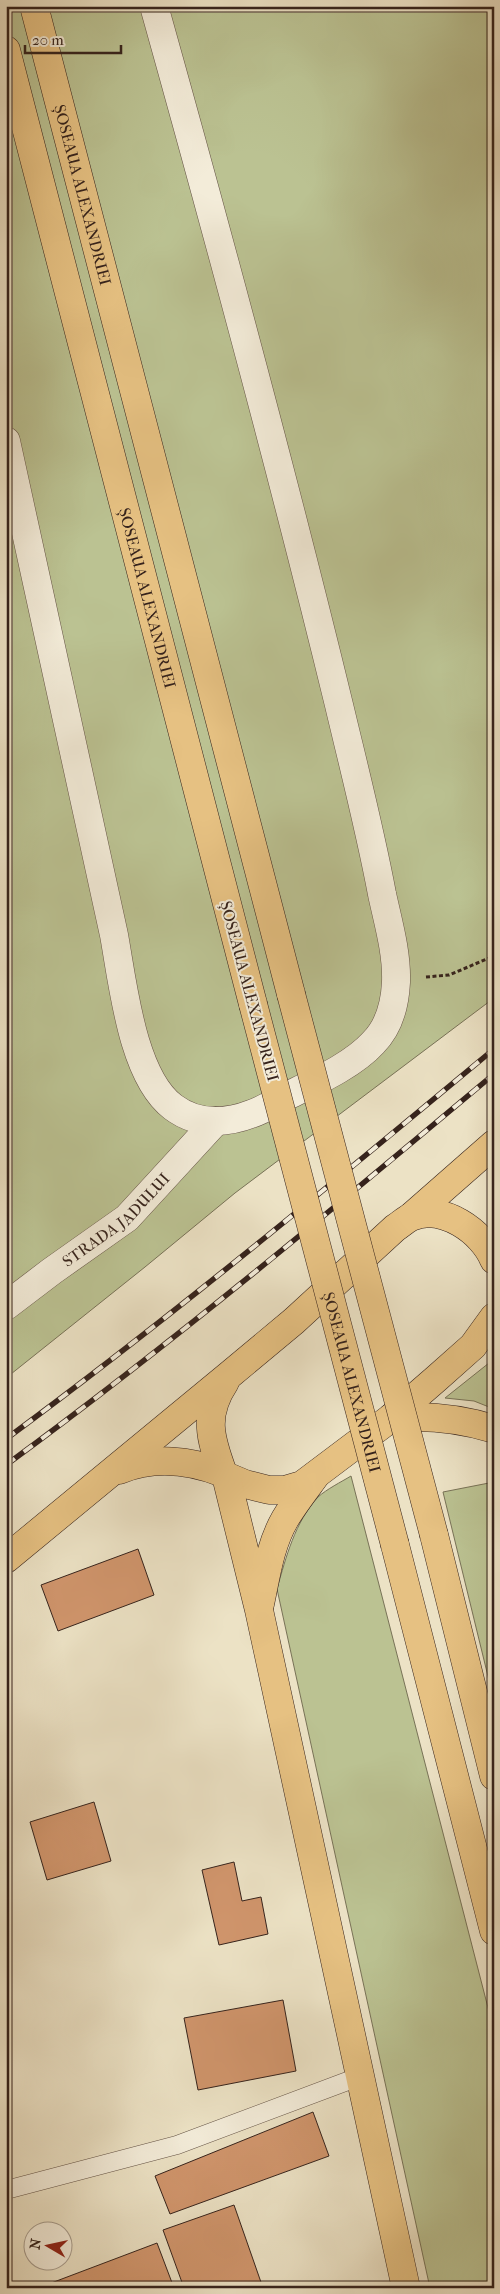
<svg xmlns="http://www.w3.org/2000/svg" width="500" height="2294" font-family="'IM FELL French Canon',serif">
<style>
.green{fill:#bbc292;stroke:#787257}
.building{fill:#d0956c;stroke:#36231c}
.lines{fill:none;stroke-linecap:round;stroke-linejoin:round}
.service-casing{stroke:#645346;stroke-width:19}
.minor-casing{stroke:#645346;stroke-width:29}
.primary-casing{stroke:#36231c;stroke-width:29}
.trunk-casing{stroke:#36231c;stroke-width:29}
.path{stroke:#36231c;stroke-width:3;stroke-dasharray:4 2.5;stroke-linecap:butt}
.service{stroke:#f3ecd9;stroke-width:18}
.minor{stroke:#f3ecd9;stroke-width:28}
.primary{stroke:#e6c182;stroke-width:28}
.trunk{stroke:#e6c182;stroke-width:28}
.rail-casing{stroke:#36231c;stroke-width:5.5}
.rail{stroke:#f3ecd9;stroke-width:4;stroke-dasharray:11;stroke-linecap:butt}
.primary-bridge-casing{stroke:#36231c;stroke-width:29;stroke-linecap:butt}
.primary-bridge{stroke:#e6c182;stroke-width:28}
.labels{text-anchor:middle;stroke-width:4;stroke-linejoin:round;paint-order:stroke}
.street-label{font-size:16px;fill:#36231c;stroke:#f3ecd9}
</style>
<rect width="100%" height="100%" fill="#ece2c5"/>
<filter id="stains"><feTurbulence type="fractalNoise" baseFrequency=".004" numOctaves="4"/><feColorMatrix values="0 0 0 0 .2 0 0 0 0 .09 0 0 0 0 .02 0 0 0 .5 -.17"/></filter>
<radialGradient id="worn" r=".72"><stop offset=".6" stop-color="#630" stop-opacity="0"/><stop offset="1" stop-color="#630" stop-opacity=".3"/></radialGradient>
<!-- green -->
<g class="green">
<path d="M 6,6 L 494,6 L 494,998 L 235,1193 L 145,1267 L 6,1378 Z"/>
<path d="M 494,1359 L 494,1409 L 474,1401 L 445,1398 Z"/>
<path d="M 351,1476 L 494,2031 L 494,2288 L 430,2288 L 277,1589 C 286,1557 295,1522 318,1497 C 327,1489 341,1482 351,1476 Z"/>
<path d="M 494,1482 L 494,1701 L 443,1492 Z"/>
</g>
<!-- building -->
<g class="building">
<path d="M 138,1549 L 154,1595 L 58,1631 L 41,1585 Z"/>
<path d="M 94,1802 L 111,1861 L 47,1880 L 30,1822 Z"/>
<path d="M 234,1862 L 242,1901 L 261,1897 L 268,1934 L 219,1945 L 202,1870 Z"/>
<path d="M 283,2000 L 296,2071 L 198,2090 L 184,2018 Z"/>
<path d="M 313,2112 L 329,2156 L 170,2214 L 155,2176 Z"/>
<path d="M 234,2205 L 263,2288 L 184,2288 L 163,2230 Z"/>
<path d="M 157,2243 L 174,2288 L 38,2288 Z"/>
</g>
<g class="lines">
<!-- service casing -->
<g class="service-casing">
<path id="service" d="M 6,2190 L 177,2145 L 361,2076"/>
</g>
<!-- minor casing -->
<g class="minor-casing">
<g id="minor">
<path d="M 6,441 L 114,935 C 123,984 132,1076 173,1107 C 185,1116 200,1121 215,1121 C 226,1121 241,1118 251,1114 C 263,1110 274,1103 285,1097 C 313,1083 352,1066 373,1043 C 389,1027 395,1004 396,982 C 397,952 388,922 382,894 C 370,830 354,768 339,705 C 282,471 219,238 154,6"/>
<path id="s1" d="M 6,1306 L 52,1271 L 127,1218 L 216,1121"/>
</g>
</g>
<!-- primary casing -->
<g class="primary-casing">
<g id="primary">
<path id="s2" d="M 34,6 L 291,994"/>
<path id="s3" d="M 6,50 L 253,1004"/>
<path d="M 412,1216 L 494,1144"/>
<path d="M 225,1382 C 203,1415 210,1438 223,1473 L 226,1476 L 245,1484 L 269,1490 L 285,1490 L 302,1485 L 391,1418 L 437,1378 L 473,1346 L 494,1317"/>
<path d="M 119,1470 C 153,1456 190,1460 223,1473"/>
<path d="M 6,1559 L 228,1376 L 294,1321 L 395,1228 C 400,1225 405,1220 411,1217 C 442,1203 483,1232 494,1260"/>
</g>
</g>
<!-- trunk casing -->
<g class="trunk-casing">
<g id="trunk">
<path d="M 391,1418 C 427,1415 459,1418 494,1429"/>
<path d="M 226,1476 L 259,1610 L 406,2288"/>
<path d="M 434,1535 L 494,1776"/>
<path d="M 395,1545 L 494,1931"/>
<path d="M 260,1604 C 266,1576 270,1545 285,1519 C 294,1504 305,1490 316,1475"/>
</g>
</g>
<!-- path -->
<path class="path" d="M 426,977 L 449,975 L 494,956"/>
<!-- service -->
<use href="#service" class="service"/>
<!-- minor -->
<use href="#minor" class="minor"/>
<!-- primary -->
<use href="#primary" class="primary"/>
<!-- trunk -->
<use href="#trunk" class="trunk"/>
<!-- rail casing -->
<g class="rail-casing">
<g id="rail">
<path d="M 6,1439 C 174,1315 334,1182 494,1049"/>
<path d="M 6,1465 C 174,1342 334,1208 494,1074"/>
</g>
</g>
<!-- rail -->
<use href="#rail" class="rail"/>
<!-- primary-bridge casing -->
<g class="primary-bridge-casing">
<g id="primary-bridge">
<path d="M 291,994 L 434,1535"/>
<path id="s4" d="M 253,1004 L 395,1545"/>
</g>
</g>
<!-- primary-bridge -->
<use href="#primary-bridge" class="primary-bridge"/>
</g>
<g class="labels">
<!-- street labels -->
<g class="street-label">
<text dy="6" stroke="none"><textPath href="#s2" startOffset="195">ȘOSEAUA ALEXANDRIEI</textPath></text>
<text dy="6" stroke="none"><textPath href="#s3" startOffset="566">ȘOSEAUA ALEXANDRIEI</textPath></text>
<text transform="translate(250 991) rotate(75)" y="6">ȘOSEAUA ALEXANDRIEI</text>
<text dy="6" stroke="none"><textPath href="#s1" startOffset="140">STRADA JADULUI</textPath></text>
<text dy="6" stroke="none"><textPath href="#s4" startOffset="391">ȘOSEAUA ALEXANDRIEI</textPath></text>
</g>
</g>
<!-- margin -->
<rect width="500" height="2294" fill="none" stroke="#ece2c5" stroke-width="25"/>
<rect x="8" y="8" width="485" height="2279" fill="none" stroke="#36231c" stroke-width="2.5"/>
<rect x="12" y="12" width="475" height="2269" fill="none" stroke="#36231c"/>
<!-- north arrow -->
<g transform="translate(48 2246) rotate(279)"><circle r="24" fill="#f3ecd9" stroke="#a79c8d"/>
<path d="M0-4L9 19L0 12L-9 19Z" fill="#8f2418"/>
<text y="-8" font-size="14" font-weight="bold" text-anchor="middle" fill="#36231c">N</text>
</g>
<!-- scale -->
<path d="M25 45v8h96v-8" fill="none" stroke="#36231c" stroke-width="2.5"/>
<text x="32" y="45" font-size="15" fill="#36231c" stroke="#f3ecd9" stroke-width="4" paint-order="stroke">20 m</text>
<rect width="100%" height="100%" filter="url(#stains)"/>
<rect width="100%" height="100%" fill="url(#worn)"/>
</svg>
